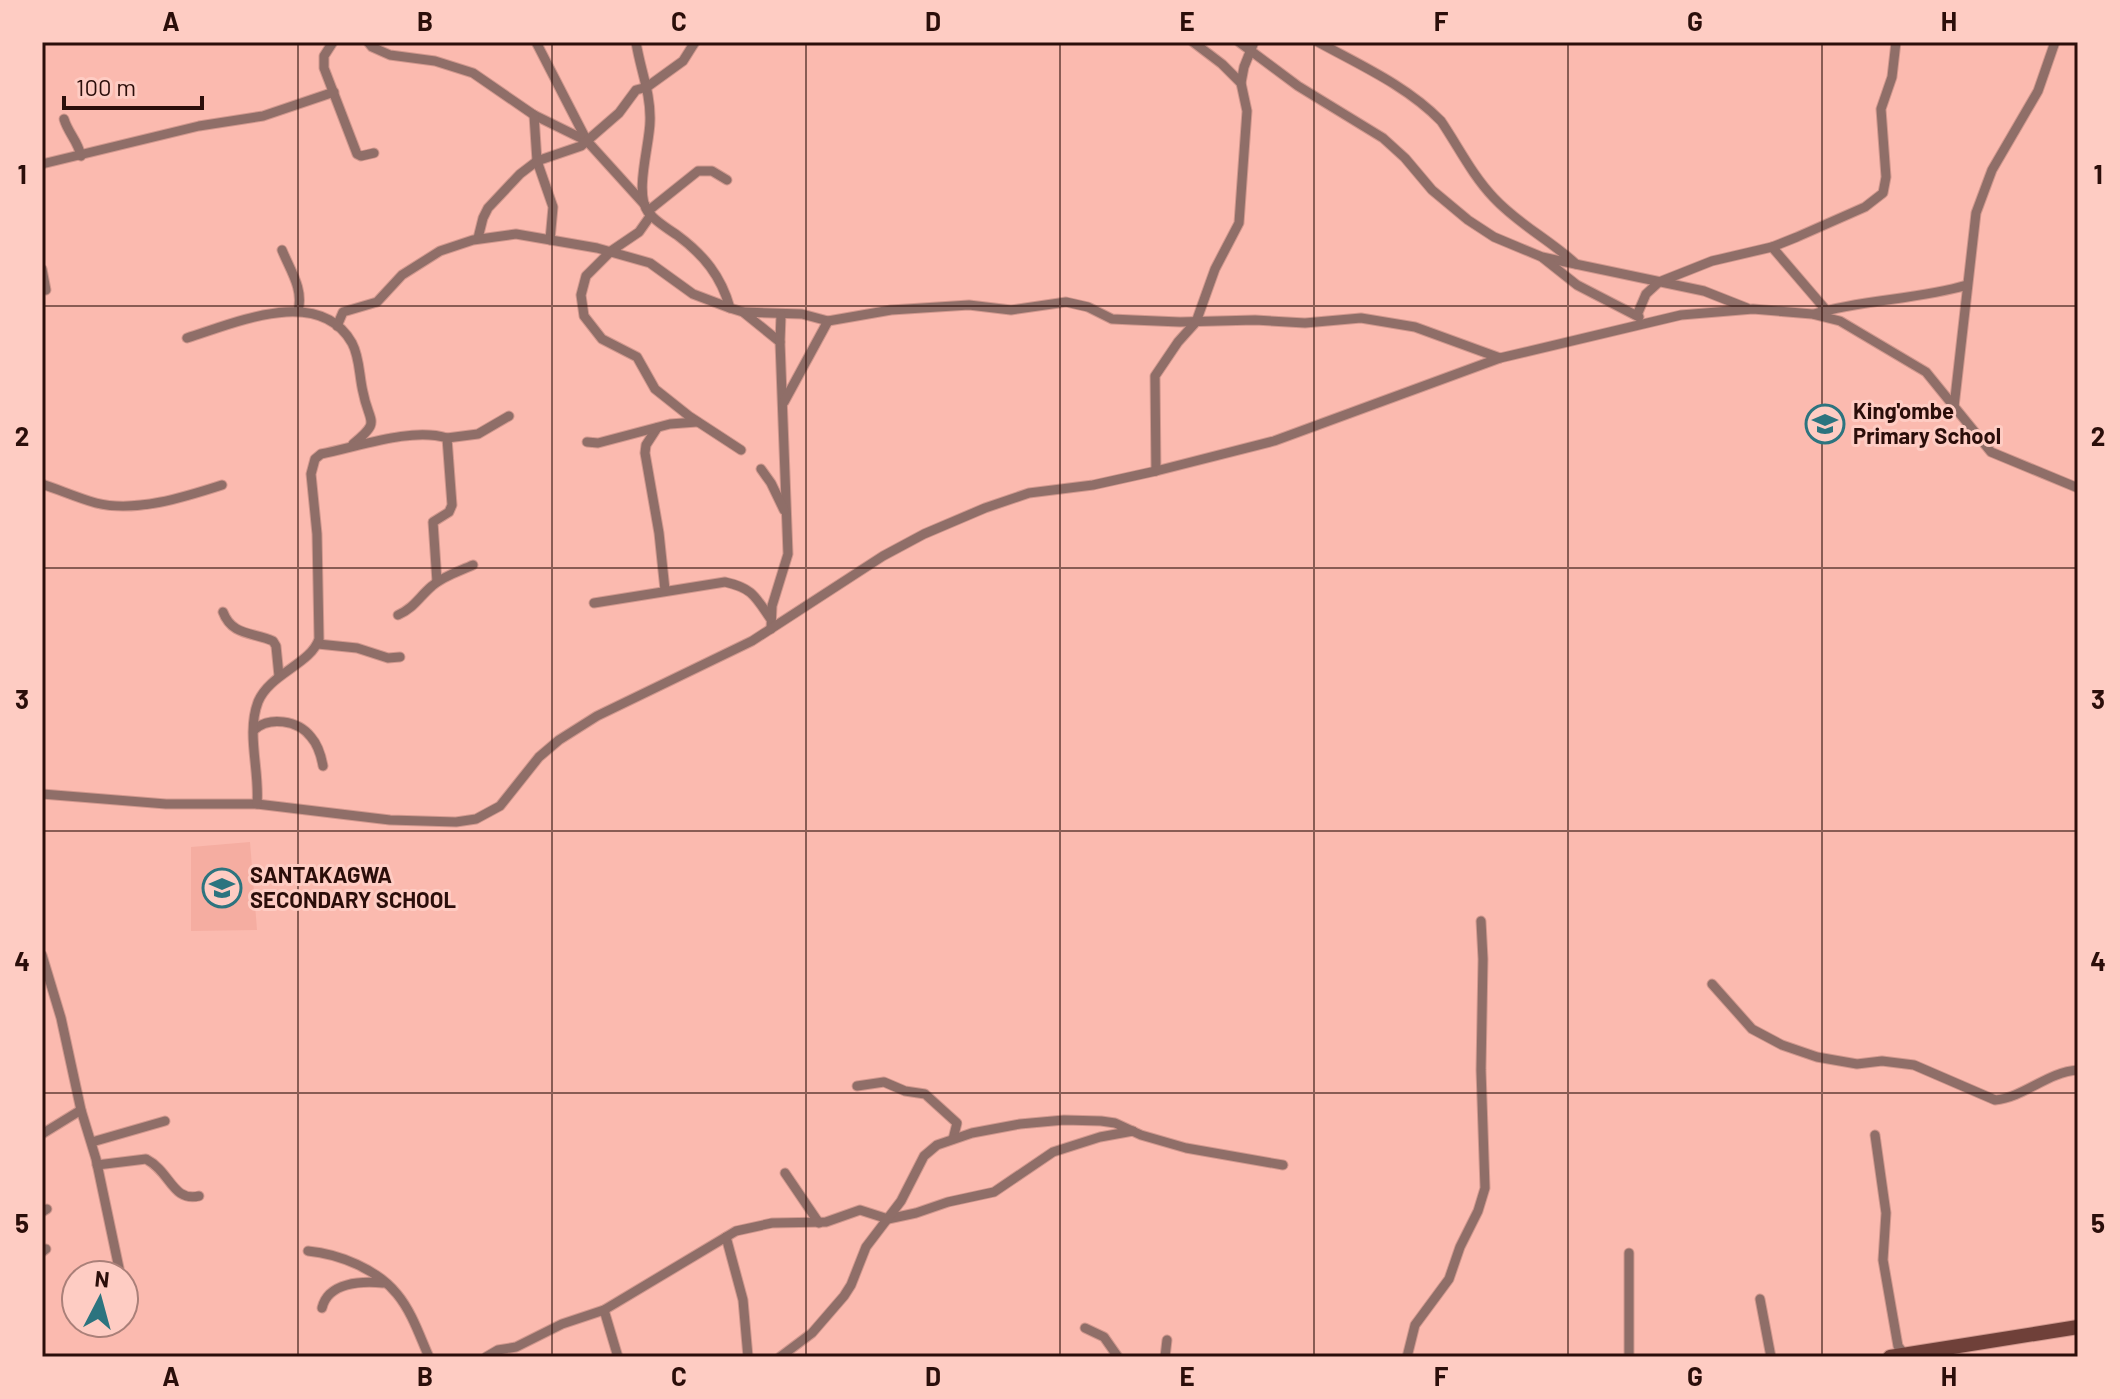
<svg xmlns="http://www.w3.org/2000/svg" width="2120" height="1399" font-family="Barlow,sans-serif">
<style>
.built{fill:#f5ada1}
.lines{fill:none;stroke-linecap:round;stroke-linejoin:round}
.street-casing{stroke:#d1988e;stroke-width:11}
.secondary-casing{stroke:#d1988e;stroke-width:16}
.street{stroke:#8f6e68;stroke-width:9}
.secondary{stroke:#6f4039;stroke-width:14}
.grid{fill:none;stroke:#2b0e0a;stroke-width:2;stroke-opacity:0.55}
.labels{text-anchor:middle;stroke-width:6;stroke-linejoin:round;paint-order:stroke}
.poi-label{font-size:22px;font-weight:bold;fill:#2b0e0a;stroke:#feccc3;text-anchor:start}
.neatline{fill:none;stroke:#2b0e0a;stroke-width:3}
.grid-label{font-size:26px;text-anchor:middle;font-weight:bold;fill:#2b0e0a}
</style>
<rect width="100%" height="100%" fill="#fbbaaf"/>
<!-- built -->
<path class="built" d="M 250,842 L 257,930 L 191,931 L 191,847 Z"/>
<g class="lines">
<!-- street casing -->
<g class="street-casing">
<g id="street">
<path d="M 333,42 L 324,56 L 324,68 L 357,154 L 361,156 L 374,153"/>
<path d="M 368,42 L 372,47 L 390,55 L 435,61 L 473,73 L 534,115 L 587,141 L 645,205"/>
<path d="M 536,42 L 587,141"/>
<path d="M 636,42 C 640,69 651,93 650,121 C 650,144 634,193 648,212 C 655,221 668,229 677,235 C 704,255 721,276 730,308 L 743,312 L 780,342 L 788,554 L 772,606 L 771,629"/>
<path d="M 1193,42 L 1222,64 L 1241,83"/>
<path d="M 1239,42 L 1298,86 L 1383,138 L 1405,158 L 1432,190 L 1468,220 L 1494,237 L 1542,257 L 1704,291 L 1747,308"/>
<path d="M 1318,42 C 1360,65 1407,86 1441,121 C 1458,146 1472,175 1494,198 C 1518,224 1550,240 1576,264"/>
<path d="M 534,115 L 537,161 L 553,207 L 550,240"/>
<path d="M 64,119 C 68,133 78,141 81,156"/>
<path d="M 42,164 L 199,126 L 263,116 L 334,92"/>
<path d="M 648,211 L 698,171 L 712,171 L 727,180"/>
<path d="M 651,215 L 639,232 L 611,251 L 586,276 L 581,295 L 584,316 L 602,339 L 637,357 L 655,389 L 689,416 L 741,450"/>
<path d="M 478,238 L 483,218 L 488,208 L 520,174 L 537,161 L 581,146 L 619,113 L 636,90 L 647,87 L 683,61 L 695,42"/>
<path d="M 1772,247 L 1826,310"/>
<path d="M 282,250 C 290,270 304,289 298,311"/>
<path d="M 1543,258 L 1577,285 L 1639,317"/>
<path d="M 42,269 L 46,290"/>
<path d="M 743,312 L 802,314 L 828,321 L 891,310 L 969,305 L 1011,310 L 1066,302 L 1088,307 L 1112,319 L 1133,320 L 1180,322 L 1255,320 L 1305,323 L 1361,318 L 1415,327 L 1500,358"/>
<path d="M 1814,314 C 1864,299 1917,300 1967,285"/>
<path d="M 1637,315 L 1646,294 L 1659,282 L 1712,261 L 1772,247 L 1797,237 L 1865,207 L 1883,193 L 1886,177 L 1881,109 L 1892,77 L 1896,42"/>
<path d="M 337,326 L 343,312 L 377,302 L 402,275 L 440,251 L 473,240 L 516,234 L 597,248 L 650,263 L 693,294 L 730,308"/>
<path d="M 187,338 C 235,323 319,285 352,343 C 360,358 359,376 363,392 C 369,424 382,420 353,444"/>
<path d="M 780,342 L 781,315"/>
<path d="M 784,402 L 828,321"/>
<path d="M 1954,407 L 1976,213 L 1992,170 L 2038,91 L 2055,42"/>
<path d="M 657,428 L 646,445 L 645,453 L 659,533 L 665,590"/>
<path d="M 447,438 L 478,434 L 509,416"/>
<path d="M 587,442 L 598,443 L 670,424 L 697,422"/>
<path d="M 761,469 L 771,483 L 784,510"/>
<path d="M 1156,471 L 1155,376 L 1178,342 L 1196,322 L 1215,269 L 1239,223 L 1247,111 L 1241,83 L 1244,67 L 1254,42"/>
<path d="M 42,484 C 60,490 78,498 96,503 C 135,513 185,497 222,485"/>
<path d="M 594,603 L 725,582 C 752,588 755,596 770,618"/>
<path d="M 223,612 C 232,636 253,632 273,641 L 276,646 L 279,676"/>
<path d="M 398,615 C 414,608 419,597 432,586 C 443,576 460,571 473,565"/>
<path d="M 318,644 L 357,648 L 388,658 L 400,657"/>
<path d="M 254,730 C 269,716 298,720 311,737 C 318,745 321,755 323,766"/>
<path d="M 42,794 L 166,804 L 257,804 L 390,820 L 456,822 L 476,819 L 500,806 L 539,757 L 559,740 L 597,716 L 752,641 L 883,556 L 924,534 L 985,508 L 1029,493 L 1093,485 L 1156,471 L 1274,441 L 1500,358 L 1681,315 L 1753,309 L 1812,314 L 1840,321 L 1926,372 L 1991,452 L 2078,488"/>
<path d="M 257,804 C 260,771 246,734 258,702 C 269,674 311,664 319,639 L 317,534 L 311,474 L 315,459 L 321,454 C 358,447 411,427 447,438 L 452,505 L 449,512 L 433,522 L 437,582"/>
<path d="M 42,955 L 61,1018 L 81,1110 L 96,1159 L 119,1268"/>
<path d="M 1712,984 L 1752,1029 L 1782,1045 L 1817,1057 L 1857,1064 L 1882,1061 L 1914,1065 L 1995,1100 C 2025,1097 2047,1072 2078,1070"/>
<path d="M 857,1086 L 884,1082 L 905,1091 L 925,1094 L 957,1123 L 953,1139"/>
<path d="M 42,1134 L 81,1110"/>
<path d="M 1875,1135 L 1886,1213 L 1883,1260 L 1898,1346 L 1904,1354"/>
<path d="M 92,1142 L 165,1121"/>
<path d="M 97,1165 L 146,1159 C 171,1172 172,1202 199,1196"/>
<path d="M 785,1173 L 819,1223"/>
<path d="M 42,1212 L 47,1209"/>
<path d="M 726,1237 L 743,1300 L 748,1357"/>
<path d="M 308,1251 C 339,1254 377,1269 397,1294 C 412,1312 420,1337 429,1357"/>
<path d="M 42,1252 L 46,1249"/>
<path d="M 1629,1253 L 1629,1357"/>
<path d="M 1760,1299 L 1771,1357"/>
<path d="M 322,1308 C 328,1282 362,1281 383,1283"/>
<path d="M 604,1310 L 618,1357"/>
<path d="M 1085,1328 L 1104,1337 L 1118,1357"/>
<path d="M 486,1357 L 498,1350 L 516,1347 L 562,1324 L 604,1310 L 736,1231 L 772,1223 L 826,1222 L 860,1210 L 888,1219 L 916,1213 L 948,1202 L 994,1192 L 1053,1152 L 1100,1137 L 1133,1131"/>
<path d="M 780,1357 L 812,1333 L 844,1296 L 851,1285 L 866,1247 L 901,1201 L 924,1156 L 937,1145 L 972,1133 L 1020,1124 L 1064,1120 L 1101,1121 L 1115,1123 L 1141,1135 L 1186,1148 L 1283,1165"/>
<path d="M 1165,1357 L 1167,1340"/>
<path d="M 1407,1357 L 1415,1325 L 1449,1279 L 1460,1247 L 1478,1211 L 1485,1188 L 1481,1070 L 1483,959 L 1481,921"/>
</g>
</g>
<!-- secondary casing -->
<g class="secondary-casing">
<path id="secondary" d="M 1890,1357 L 2078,1327"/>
</g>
<!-- street -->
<use href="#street" class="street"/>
<!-- secondary -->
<use href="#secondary" class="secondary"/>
</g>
<!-- grid -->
<path class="grid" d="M 298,42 L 298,1357M 552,42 L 552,1357M 806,42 L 806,1357M 1060,42 L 1060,1357M 1314,42 L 1314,1357M 1568,42 L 1568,1357M 1822,42 L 1822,1357M 42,306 L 2078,306M 42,568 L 2078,568M 42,831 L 2078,831M 42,1093 L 2078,1093"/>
<!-- icons -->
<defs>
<g id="school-ring" transform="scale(2)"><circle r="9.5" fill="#feccc3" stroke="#2c747f" stroke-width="1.5"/><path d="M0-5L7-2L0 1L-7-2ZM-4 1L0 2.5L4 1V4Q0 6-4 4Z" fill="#2c747f"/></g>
</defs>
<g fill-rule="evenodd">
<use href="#school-ring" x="1825" y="424"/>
<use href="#school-ring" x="222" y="888"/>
</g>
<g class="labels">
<!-- poi labels -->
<g class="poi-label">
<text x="1853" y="419">King'ombe<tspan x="1853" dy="25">Primary School</tspan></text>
<text x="250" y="883">SANTAKAGWA<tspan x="250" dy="25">SECONDARY SCHOOL</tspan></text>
</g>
</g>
<!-- border -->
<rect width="2120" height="1399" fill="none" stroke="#feccc3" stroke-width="88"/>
<!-- north arrow -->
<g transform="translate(100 1299) rotate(6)"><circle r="38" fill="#feccc3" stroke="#aa8079" stroke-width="2"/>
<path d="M0-6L14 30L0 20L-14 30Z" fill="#2c747f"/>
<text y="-12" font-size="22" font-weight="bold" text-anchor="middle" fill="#2b0e0a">N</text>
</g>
<!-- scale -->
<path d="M64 96v12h138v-12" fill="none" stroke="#2b0e0a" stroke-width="4"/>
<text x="76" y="96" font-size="24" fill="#2b0e0a" stroke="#feccc3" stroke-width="6" paint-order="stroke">100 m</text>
<rect x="44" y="44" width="2032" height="1311" class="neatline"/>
<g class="grid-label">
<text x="171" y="31">A</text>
<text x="425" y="31">B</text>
<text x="679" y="31">C</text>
<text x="933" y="31">D</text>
<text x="1187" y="31">E</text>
<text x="1441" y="31">F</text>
<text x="1695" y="31">G</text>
<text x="1949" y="31">H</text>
<text x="22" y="184">1</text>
<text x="2098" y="184">1</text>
<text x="22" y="446">2</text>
<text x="2098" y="446">2</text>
<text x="22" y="709">3</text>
<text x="2098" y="709">3</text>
<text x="22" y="971">4</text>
<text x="2098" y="971">4</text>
<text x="22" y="1233">5</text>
<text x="2098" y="1233">5</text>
<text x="171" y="1386">A</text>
<text x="425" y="1386">B</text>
<text x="679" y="1386">C</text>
<text x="933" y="1386">D</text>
<text x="1187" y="1386">E</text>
<text x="1441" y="1386">F</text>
<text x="1695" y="1386">G</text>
<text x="1949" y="1386">H</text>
</g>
</svg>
